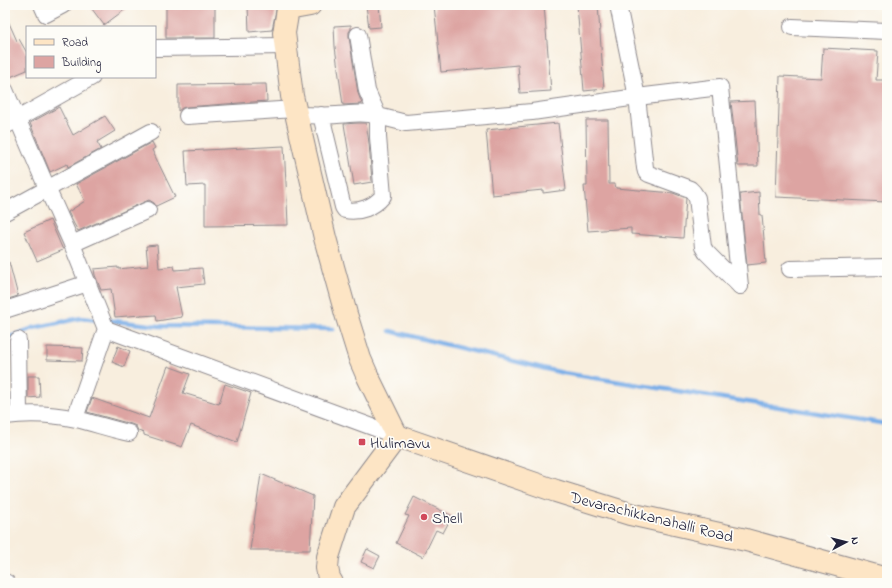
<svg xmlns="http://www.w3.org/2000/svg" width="892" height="588" font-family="'Indie Flower',sans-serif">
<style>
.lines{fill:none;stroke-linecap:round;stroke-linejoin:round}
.stream{stroke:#7bafe8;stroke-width:4.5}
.building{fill:#dda4a2}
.street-casing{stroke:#8d888c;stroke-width:18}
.secondary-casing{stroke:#8d888c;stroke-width:24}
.street{stroke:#fff;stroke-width:16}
.secondary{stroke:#fde5c5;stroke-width:22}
.poi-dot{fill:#d1495b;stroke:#fdfcf7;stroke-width:1.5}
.labels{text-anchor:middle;stroke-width:3.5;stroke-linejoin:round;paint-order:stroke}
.poi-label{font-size:16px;fill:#22223b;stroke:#fdfcf7;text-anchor:start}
.street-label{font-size:16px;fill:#22223b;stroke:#fdfcf7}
</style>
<rect width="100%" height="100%" fill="#fdfcf7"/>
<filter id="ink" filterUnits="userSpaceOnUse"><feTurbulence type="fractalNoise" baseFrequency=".025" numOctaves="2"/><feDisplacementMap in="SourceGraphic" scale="8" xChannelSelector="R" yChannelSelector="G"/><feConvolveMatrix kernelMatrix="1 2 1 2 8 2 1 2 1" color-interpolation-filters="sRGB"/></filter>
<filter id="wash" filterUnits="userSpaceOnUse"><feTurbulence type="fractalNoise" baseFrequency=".012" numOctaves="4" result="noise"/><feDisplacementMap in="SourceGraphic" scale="16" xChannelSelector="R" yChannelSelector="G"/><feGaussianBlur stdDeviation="0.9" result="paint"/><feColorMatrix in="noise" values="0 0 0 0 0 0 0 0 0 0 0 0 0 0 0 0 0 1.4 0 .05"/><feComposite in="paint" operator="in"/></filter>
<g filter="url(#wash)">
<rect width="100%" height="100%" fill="#f8eede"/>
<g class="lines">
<!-- stream -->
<g class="stream">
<path d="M 105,320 L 159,326 L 333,329"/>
<path d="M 390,331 L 563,373 L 887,424"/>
<path d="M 5,339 L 33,328 L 81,318 L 98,320"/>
</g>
</g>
<g id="blocks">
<!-- building -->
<g class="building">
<path d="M 89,5 L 131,5 L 104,25 Z"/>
<rect x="166" y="5" width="49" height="33"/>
<path d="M 248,5 L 277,5 L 272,30 L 249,32 Z"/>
<path d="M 366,5 L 379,5 L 381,27 L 369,28 Z"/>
<path d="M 434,5 L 462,5 L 462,6 L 475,5 L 544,5 L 551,91 L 520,93 L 518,65 L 441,72 Z"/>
<path d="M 577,5 L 598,5 L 604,89 L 584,91 Z"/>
<path d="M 5,14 L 17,41 L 19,39 L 27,53 L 27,70 L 8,78 L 5,70 Z"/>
<path d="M 351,25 L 351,29 L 349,32 L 349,37 L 358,93 L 362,104 L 343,105 L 335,47 L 334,26 Z"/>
<path d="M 823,48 L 878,51 L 876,80 L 887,80 L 887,202 L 776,197 L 780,76 L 821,78 Z"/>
<path d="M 266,84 L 267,101 L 186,107 L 182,108 L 178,111 L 178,85 Z"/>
<path d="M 755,101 L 758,166 L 738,166 L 731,102 Z"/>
<path d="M 59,107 L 73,135 L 105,116 L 115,131 L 97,142 L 101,149 L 68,167 L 67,164 L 50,172 L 30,123 Z"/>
<path d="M 586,120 L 608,120 L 609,184 L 615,184 L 616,188 L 673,193 L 686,198 L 683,238 L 631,234 L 631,228 L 588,231 L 584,186 L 587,186 Z"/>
<path d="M 358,123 L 366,123 L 369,143 L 372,182 L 354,185 L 344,124 Z"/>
<path d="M 558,123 L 566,190 L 543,193 L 543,190 L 492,195 L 486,130 Z"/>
<path d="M 152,142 L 155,148 L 152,150 L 175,197 L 156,206 L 154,203 L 149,200 L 78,231 L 74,224 L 68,212 L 85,201 L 76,184 Z"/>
<path d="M 284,146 L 287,201 L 288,225 L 205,226 L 205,185 L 187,186 L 185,151 Z"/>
<path d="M 759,192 L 760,215 L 762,215 L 766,263 L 747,265 L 740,194 Z"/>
<path d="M 50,220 L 63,250 L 37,261 L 24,232 Z"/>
<path d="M 157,245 L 159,268 L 174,266 L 175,270 L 202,268 L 204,284 L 176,287 L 182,317 L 157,321 L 156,315 L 141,316 L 141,315 L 115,317 L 111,289 L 101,290 L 95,275 L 94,269 L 118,267 L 118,269 L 148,266 L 146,246 Z"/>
<path d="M 9,262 L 18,296 L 5,300 L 5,263 Z"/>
<path d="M 118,346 L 130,351 L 124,367 L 112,362 Z"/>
<path d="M 47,347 L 83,348 L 82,361 L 47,360 Z"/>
<path d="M 168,366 L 190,374 L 183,393 L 219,404 L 225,384 L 251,393 L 237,442 L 191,425 L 182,447 L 144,435 L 144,433 L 138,431 L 136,426 L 131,424 L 87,412 L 92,398 L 149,418 Z"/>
<path d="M 28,376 L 39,376 L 40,397 L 28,398 Z"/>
<path d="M 261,474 L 313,496 L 310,550 L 250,550 Z"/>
<path d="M 414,497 L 452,516 L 443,533 L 436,530 L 423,557 L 396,543 L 409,516 L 405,515 Z"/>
<path d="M 367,549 L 380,556 L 374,568 L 361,562 Z"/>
</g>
</g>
</g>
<g filter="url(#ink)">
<use href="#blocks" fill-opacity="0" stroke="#8d888c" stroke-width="1"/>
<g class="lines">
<!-- street casing -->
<g class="street-casing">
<g id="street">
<path d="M 42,5 L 46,14 L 63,5"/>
<path d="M 618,5 L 637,97 L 645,168 L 646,172 L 649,174 L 690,189 L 693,192 L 697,198 L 703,247 L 706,252 L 740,286"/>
<path d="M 792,27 L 887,31"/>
<path d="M 358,35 L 367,91 L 378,116 L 406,123 L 532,112 L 637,97 L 720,87 L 740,286"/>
<path d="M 155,48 L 286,46"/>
<path d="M 5,90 L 47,188 L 72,244 L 106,329 L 75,418"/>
<path d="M 296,115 C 310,115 324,116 337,115 C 352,114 363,112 378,116 L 378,137 L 383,196 C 374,207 359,213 345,210 L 343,207 L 321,115"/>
<path d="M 187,116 L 295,109"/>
<path d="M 5,126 L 92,77"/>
<path d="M 5,212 L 151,132"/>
<path d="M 72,244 L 148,210"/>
<path d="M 790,269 L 887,267"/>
<path d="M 5,310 L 88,283"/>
<path d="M 106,329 L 397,436"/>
<path d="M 18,340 L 19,414"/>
<path d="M 5,416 C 28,413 53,414 76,419 C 93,423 111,429 129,433"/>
<path d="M 5,582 L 7,583"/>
</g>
</g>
<!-- secondary casing -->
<g class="secondary-casing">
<g id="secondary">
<path d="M 310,5 L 288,9 L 284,33 L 292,96 L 325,238 L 346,314 L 360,359 L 367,375 L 397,436"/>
<path d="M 397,436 L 556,491 L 630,514 L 746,540 L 887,579"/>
<path d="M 332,583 L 329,578 L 327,568 L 328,557 L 344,507 L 397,436"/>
</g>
</g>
<!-- street -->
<use href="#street" class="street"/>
<!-- secondary -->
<use href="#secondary" class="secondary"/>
</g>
</g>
<!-- markers -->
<g class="poi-dot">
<rect x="358" y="438" width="8" height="8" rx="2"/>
<circle cx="424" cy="517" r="4"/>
</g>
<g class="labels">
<!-- poi labels -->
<g class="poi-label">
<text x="370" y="448">Hulimavu</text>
<text x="432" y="523">Shell</text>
</g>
<!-- street labels -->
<g class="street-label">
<text transform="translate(652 516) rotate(14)" y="6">Devarachikkanahalli Road</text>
</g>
</g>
<!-- margin -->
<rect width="892" height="588" fill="none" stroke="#fdfcf7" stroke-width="20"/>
<!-- legend -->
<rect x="26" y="26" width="130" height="52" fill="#fdfcf7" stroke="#a5a5ac"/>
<rect x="34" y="39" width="20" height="6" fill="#fde5c5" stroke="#a5a5ac"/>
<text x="62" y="46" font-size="12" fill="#22223b">Road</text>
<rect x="34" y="56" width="20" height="12" fill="#dda4a2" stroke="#a5a5ac"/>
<text x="62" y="66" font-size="12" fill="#22223b">Building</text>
<!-- north arrow -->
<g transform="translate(846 542) rotate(83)" stroke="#fdfcf7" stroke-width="3" paint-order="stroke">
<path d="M0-3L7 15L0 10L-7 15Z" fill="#22223b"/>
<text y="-6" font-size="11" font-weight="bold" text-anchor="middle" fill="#22223b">N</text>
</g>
</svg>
